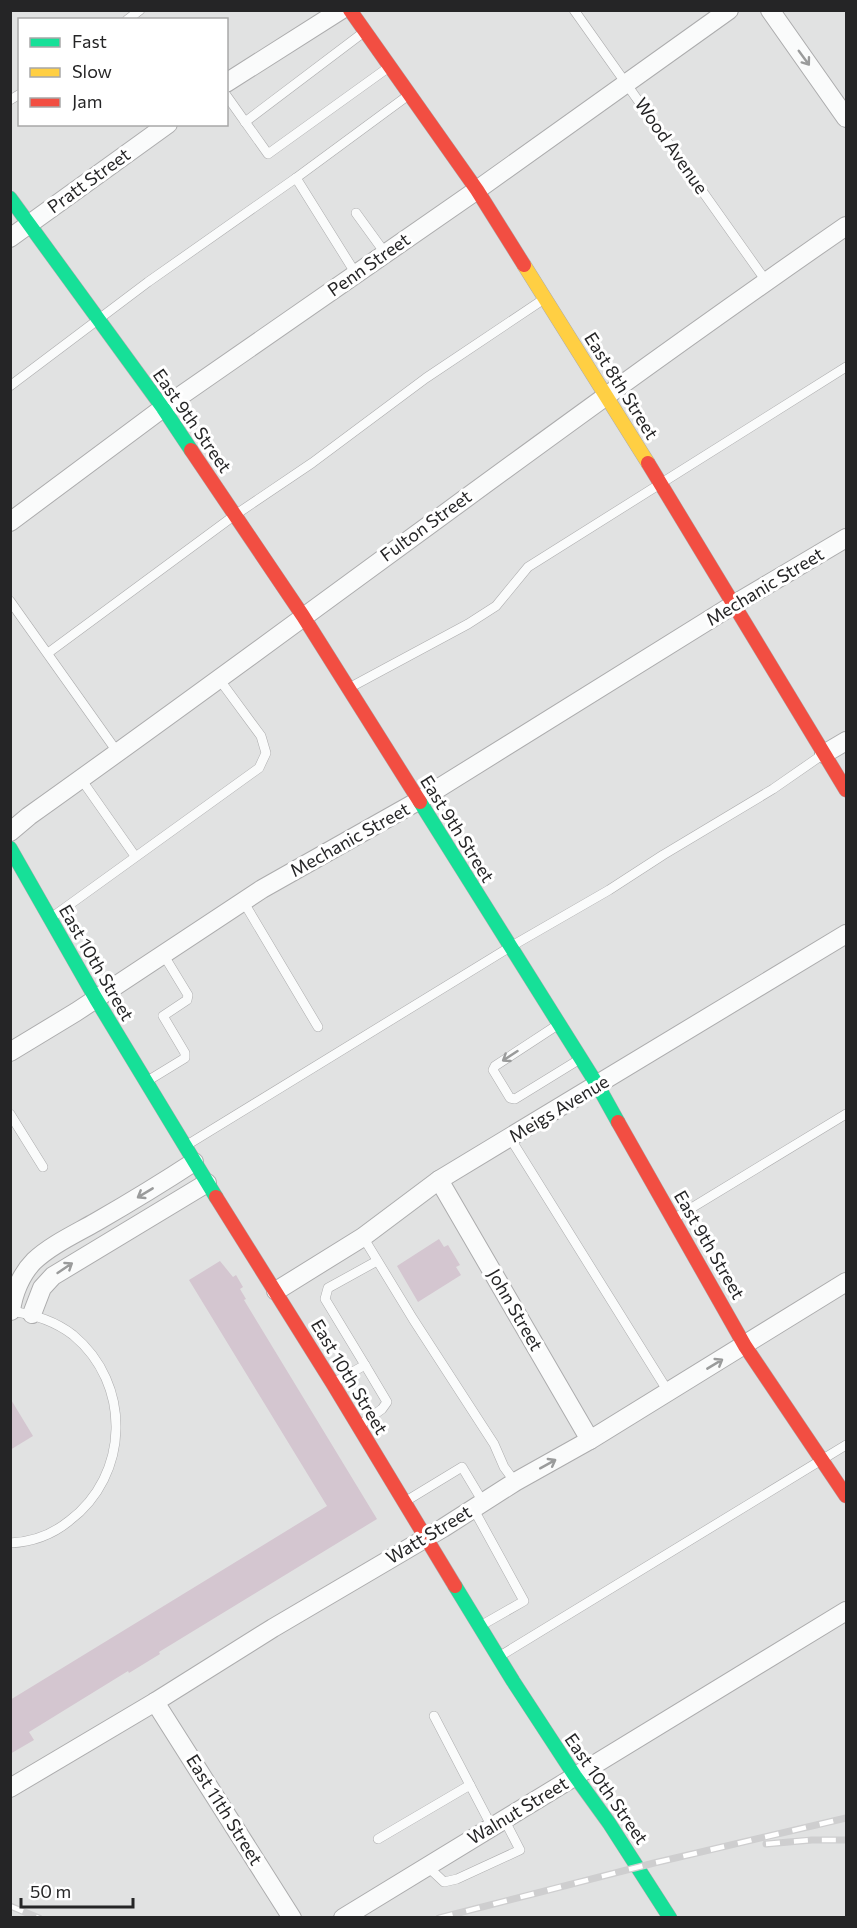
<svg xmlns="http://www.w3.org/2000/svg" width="857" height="1928" font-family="Commissioner,sans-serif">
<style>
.building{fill:#d4c6d0}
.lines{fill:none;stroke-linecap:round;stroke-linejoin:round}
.lane-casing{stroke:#acacad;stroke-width:10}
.street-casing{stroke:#acacad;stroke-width:20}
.fast-casing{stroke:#acacad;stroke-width:15}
.slow-casing{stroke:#acacad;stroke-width:15}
.jam-casing{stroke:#acacad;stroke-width:15}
.lane{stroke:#fafbfb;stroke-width:9}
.street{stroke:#fafbfb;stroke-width:18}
.fast{stroke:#16e098;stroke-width:14}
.slow{stroke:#ffcf43;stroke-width:14}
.jam{stroke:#f24e42;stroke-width:14}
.rail-casing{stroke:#cececf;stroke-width:7}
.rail{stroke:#fff;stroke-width:4.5;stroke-dasharray:14;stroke-linecap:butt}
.oneway{stroke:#9a9b9b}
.labels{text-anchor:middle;stroke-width:6;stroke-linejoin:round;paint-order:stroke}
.street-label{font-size:18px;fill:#252526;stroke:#fff}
</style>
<rect width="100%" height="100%" fill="#e1e2e2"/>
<!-- building -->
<g class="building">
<path d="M 439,1239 L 444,1247 L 448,1245 L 460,1265 L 456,1267 L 461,1275 L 418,1302 L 397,1266 Z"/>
<path d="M 220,1261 L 233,1277 L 236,1275 L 243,1287 L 240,1289 L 246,1299 L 244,1300 L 377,1519 L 159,1652 L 160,1654 L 129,1673 L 128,1671 L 29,1732 L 34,1740 L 10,1754 L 10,1700 L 327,1506 L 189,1280 Z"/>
<path d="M 10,1398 L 33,1436 L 10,1450 Z"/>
</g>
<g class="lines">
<!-- lane casing -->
<g class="lane-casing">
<g id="lane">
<path d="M 574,10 L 766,281"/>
<path d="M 127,20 L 140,10"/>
<path d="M 226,95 L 268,154 L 389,67"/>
<path d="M 10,100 L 20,94"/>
<path d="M 245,122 L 364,32"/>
<path d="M 356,213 L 385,253"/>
<path d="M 356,274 L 296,178 L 410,94"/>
<path d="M 10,386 L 148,282 L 296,178"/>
<path d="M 10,601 L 118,753"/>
<path d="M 48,653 L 235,515 L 312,463 L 426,378 L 544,299"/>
<path d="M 349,688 L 468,624 L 496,606 L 528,567 L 846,367"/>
<path d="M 81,779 L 135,856"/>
<path d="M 243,901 L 318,1027"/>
<path d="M 51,918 L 259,768 L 266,753 L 261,736 L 219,679"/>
<path d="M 559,1024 L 495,1066 L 493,1070 L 510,1098 L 515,1099 L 580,1059"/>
<path d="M 149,1080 L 185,1058 L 185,1053 L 163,1016 L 187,1000 L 188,995 L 163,954"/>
<path d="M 10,1114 L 43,1167"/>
<path d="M 510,1138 L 669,1393"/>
<path d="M 187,1145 L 510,947 L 609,890 L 663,855 L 773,789 L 822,755"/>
<path d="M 675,1218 L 846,1114"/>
<path d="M 363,1237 L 413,1319 L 494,1444 L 504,1467 L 515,1482"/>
<path d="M 10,1311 C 33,1314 55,1321 73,1335 C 132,1384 130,1475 69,1521 C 53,1534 32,1542 10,1543"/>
<path d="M 335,1382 L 365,1365 L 325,1299 L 328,1288 L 377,1261"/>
<path d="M 360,1425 L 382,1409 L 387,1402 L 365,1365"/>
<path d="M 406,1501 L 462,1467 L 483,1502"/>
<path d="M 473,1508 L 524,1601 L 482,1625"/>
<path d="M 500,1656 L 846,1445"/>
<path d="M 434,1716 L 470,1785"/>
<path d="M 378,1839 L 470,1785 L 492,1827"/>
<path d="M 427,1866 L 444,1882 L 457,1879 L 520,1850 L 504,1819"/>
</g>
</g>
<!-- street casing -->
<g class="street-casing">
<g id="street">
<path d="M 770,10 L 846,118"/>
<path d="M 226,83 L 341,10"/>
<path d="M 10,238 L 168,124"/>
<path d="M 10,522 L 163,408 L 477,190 L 729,10"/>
<path d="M 824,754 L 846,741"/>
<path d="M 10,832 L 29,816 C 303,621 570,417 846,226"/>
<path d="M 10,1052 L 76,1012 L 262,889 L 418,801 L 733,605 L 846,538"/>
<path d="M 439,1180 L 590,1440"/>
<path d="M 276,1291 L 363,1237 L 439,1180 L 846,934"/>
<path d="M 11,1311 C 13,1294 21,1274 34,1261 C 51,1245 75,1234 96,1222 C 129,1203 162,1183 194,1162"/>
<path d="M 32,1314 L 42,1288 L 53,1276 L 207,1183"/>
<path d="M 155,1702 L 292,1918"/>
<path d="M 10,1788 L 155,1702 L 273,1628 L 443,1528 L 515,1482 L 590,1440 L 846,1282"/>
<path d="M 343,1918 L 846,1611"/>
</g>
</g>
<!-- fast casing -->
<g class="fast-casing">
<g id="fast">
<path d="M 10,198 L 163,408 L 191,450"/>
<path d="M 420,802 L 598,1086 L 618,1122"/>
<path d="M 10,848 L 96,999 L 216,1197"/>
<path d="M 455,1586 L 513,1681 L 575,1776 L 609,1823 L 670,1918"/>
</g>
</g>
<!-- slow casing -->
<g class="slow-casing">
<path id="slow" d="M 524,265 L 648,463"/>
</g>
<!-- jam casing -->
<g class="jam-casing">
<g id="jam">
<path d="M 350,10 L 477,190 L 524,265"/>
<path d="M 191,450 L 303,616 L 420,802"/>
<path d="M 648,463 L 846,790"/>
<path d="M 618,1122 L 745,1346 L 846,1496"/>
<path d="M 216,1197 L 333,1384 L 455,1586"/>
</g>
</g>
<!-- lane -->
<use href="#lane" class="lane"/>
<!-- street -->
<use href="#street" class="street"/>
<!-- fast -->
<use href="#fast" class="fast"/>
<!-- slow -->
<use href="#slow" class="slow"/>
<!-- jam -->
<use href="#jam" class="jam"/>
<!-- rail casing -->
<g class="rail-casing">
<g id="rail">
<path d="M 766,1844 L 812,1840 L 846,1840"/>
<path d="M 10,1906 L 39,1918"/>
<path d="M 439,1918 L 654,1863 L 846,1818"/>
</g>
</g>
<!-- rail -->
<use href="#rail" class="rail"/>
</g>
<!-- one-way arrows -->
<defs><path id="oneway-shaft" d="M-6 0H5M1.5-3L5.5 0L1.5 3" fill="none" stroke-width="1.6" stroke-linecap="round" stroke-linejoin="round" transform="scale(1.5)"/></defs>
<g class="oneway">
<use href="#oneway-shaft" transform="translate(804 58) rotate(54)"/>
<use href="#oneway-shaft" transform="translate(510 1056) rotate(147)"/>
<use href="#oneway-shaft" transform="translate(145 1193) rotate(149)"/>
<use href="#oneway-shaft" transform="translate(65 1268) rotate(-34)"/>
<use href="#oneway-shaft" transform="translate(715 1364) rotate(-31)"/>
<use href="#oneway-shaft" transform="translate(548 1464) rotate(-29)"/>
</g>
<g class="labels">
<!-- street labels -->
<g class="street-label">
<text transform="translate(671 146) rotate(55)" y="6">Wood Avenue</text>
<text transform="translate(89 181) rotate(-36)" y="6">Pratt Street</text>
<text transform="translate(369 265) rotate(-35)" y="6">Penn Street</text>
<text transform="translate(621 386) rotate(58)" y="6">East 8th Street</text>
<text transform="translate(192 421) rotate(55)" y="6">East 9th Street</text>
<text transform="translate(426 526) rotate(-36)" y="6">Fulton Street</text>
<text transform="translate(765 587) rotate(-31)" y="6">Mechanic Street</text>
<text transform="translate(457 829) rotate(58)" y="6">East 9th Street</text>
<text transform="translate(350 840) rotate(-29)" y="6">Mechanic Street</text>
<text transform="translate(96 963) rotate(60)" y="6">East 10th Street</text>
<text transform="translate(559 1109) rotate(-31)" y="6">Meigs Avenue</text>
<text transform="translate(709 1245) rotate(60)" y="6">East 9th Street</text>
<text transform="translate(515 1310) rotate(60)" y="6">John Street</text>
<text transform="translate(349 1377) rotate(59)" y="6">East 10th Street</text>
<text transform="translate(429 1535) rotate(-31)" y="6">Watt Street</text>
<text transform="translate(606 1789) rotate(55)" y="6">East 10th Street</text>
<text transform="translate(224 1810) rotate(58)" y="6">East 11th Street</text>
<text transform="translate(518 1811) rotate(-31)" y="6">Walnut Street</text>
</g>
</g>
<!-- border -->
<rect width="857" height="1928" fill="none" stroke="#252526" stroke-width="24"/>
<!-- legend -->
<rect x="18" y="18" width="210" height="108" fill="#ffffff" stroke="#a8a8a8" stroke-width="1.5"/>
<rect x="30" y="38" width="30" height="9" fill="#16e098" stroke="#a8a8a8" stroke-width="1.5"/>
<text x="72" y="48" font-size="18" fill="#252526">Fast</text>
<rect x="30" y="68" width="30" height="9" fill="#ffcf43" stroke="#a8a8a8" stroke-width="1.5"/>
<text x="72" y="78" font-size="18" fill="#252526">Slow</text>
<rect x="30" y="98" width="30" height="9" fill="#f24e42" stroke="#a8a8a8" stroke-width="1.5"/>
<text x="72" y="108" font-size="18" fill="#252526">Jam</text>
<!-- scale -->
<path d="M21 1898v9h112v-9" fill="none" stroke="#252526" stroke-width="3"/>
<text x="30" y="1898" font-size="18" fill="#252526" stroke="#ffffff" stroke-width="4.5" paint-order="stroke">50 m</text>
</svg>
